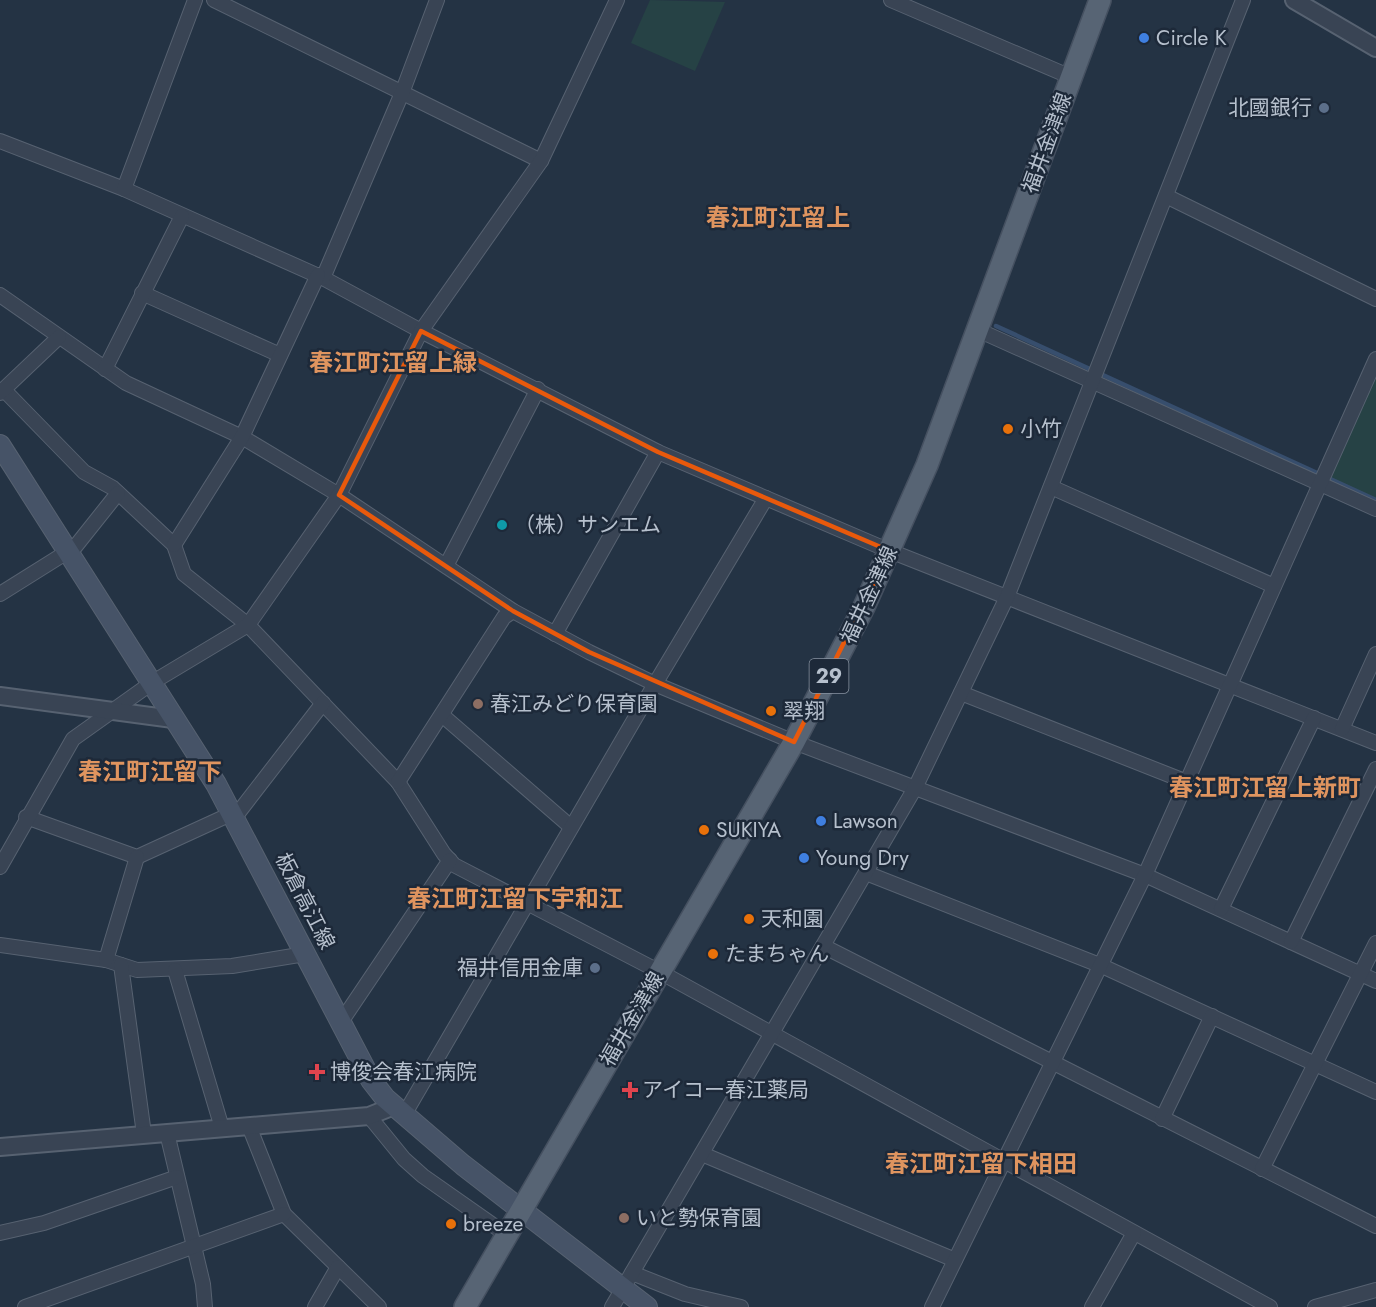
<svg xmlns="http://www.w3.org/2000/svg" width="1376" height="1307" font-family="Jost,'Noto Sans JP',sans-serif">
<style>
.green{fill:#264245}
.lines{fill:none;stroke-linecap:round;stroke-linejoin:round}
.stream{stroke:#374e6d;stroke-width:4.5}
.minor-casing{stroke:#576271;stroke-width:16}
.tertiary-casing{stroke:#576271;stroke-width:20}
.secondary-casing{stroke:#576271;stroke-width:22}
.primary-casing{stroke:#455060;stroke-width:24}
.minor{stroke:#394454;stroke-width:14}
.tertiary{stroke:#394454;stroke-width:16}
.secondary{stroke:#465367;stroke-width:20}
.primary{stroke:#576474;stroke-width:21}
.marked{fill:none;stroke:#e8590c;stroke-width:4.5;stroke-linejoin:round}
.shop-dot{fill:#3f7fe0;stroke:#1d2939;stroke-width:2}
.service-dot{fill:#5c6f8a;stroke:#1d2939;stroke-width:2}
.food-dot{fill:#e8710a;stroke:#1d2939;stroke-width:2}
.culture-dot{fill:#0f9aa8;stroke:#1d2939;stroke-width:2}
.education-dot{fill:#8d6e63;stroke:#1d2939;stroke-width:2}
.health-dot{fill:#e0444e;stroke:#1d2939;stroke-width:2}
.labels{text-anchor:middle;stroke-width:5;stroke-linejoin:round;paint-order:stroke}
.shield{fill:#1d2939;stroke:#8893a1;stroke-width:1.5}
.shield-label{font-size:20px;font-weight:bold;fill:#b6c0cd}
.poi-label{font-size:21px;fill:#b6c0cd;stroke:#1d2939;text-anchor:start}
.street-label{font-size:21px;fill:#b6c0cd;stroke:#1d2939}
.quarter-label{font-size:24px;font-weight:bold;fill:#df945f;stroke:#1d2939}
</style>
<rect width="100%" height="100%" fill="#243344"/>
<!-- green -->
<g class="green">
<path d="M 650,0 L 725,2 L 695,71 L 631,43 Z"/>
<path d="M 1376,359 L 1376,509 L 1320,483 Z"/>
</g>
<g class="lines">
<!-- stream -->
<path class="stream" d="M 996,326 L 1376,500"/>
<!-- minor casing -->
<g class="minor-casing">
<g id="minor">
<path d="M 214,0 L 541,161"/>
<path d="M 891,0 L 1071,77"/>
<path d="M 0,141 L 124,189 L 323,278 L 421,331 L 658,452 L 890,551 L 1376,743"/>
<path d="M 124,189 L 195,0"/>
<path d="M 1166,196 L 1376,299"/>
<path d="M 323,278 L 402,93 L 437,0"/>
<path d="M 142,293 L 280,355"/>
<path d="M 0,295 L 126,383 L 242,437 L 339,495 L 513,611 L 589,652 L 655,684 L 794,742 L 1145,875 L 1376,981"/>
<path d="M 978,330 L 1376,509"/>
<path d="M 105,369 L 182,216"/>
<path d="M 4,390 L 84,472 L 113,488 L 174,545 L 184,574 L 248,625 L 398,782 L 444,854 L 454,865 L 660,972 L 1270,1307"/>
<path d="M 0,393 L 59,337"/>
<path d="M 1051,487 L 1274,586"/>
<path d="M 174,545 L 242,437 L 318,275"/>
<path d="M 446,566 L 538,389"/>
<path d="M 0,594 L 75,547 L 118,493"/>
<path d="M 555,634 L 658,452"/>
<path d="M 961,693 L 1187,782"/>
<path d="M 442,715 L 571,827"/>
<path d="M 1342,729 L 1376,654"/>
<path d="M 398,782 L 504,617 L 513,611"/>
<path d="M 26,817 L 137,857 L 233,813"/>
<path d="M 235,817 L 323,703"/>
<path d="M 0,867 L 73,739 L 153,682 L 248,625 L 339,495 L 421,331 L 541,161 L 617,0"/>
<path d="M 866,873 L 1102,966 L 1376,1092"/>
<path d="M 1221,909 L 1314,718"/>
<path d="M 1291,942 L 1376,769"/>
<path d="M 0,945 L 106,960 L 137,970 L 232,966 L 305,954"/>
<path d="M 823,946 L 1376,1226"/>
<path d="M 106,960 L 137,857"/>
<path d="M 121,965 L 144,1134"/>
<path d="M 175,970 L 222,1128"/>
<path d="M 341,1022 L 450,860"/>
<path d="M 404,1115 L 655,684 L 766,498"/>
<path d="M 369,1116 L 404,1159 L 423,1176 L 507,1235"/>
<path d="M 1162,1119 L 1212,1016"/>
<path d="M 249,1126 L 284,1214 L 379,1307"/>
<path d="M 167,1133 L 203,1284 L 205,1307"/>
<path d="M 702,1154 L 955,1260"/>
<path d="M 1262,1169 L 1376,943"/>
<path d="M 0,1233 L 44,1223 L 177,1177"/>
<path d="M 632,1273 L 685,1294 L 741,1307"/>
<path d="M 25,1307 L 284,1214"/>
<path d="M 315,1307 L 338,1267"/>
<path d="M 612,1307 L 915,788 L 1007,597 L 1243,0"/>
<path d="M 932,1307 L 1145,875 L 1376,359"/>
<path d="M 1092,1307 L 1134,1233"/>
<path d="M 1315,1307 L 1376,1290"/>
</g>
</g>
<!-- tertiary casing -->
<g class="tertiary-casing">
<g id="tertiary">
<path d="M 1294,0 L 1376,48"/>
<path d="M 0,696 L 173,719"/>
<path d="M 0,1147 L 369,1116 L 394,1106"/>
</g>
</g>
<!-- secondary casing -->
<g class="secondary-casing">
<path id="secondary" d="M 0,445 L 216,784 L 371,1080 L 385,1098 L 463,1165 L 647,1307"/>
</g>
<!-- primary casing -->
<g class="primary-casing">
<path id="primary" d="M 465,1307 L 794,742 L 864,607 L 927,465 L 1100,0"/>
</g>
<!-- minor -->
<use href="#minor" class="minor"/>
<!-- tertiary -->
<use href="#tertiary" class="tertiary"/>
<!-- secondary -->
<use href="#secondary" class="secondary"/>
<!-- primary -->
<use href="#primary" class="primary"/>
</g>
<!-- marked area -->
<path class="marked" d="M 421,331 L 658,452 L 890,551 L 794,742 L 589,652 L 513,611 L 339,495 Z"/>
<!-- markers -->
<g class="shop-dot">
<circle cx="1144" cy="38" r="6"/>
<circle cx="821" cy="821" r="6"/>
<circle cx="804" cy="858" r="6"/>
</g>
<g class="service-dot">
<circle cx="1324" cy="108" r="6"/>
<circle cx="595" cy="968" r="6"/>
</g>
<g class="food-dot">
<circle cx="1008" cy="429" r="6"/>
<circle cx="771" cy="711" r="6"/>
<circle cx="704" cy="830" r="6"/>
<circle cx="749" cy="919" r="6"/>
<circle cx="713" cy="954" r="6"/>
<circle cx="451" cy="1224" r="6"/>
</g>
<circle class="culture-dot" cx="502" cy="525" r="6"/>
<g class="education-dot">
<circle cx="478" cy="704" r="6"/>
<circle cx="624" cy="1218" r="6"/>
</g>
<g class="health-dot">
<path d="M314 1063h6v6h6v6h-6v6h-6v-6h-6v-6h6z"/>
<path d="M627 1081h6v6h6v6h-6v6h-6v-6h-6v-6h6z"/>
</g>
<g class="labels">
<!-- shield labels -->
<rect class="shield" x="809.5" y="659" width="39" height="34" rx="4.5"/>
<g class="shield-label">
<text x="829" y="683">29</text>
</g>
<!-- poi labels -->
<g class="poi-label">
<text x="1156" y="45">Circle K</text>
<text x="1312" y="115" text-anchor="end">北國銀行</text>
<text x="1020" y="436">小竹</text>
<text x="514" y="532">（株）サンエム</text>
<text x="490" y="711">春江みどり保育園</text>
<text x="783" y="718">翠翔</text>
<text x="833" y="828">Lawson</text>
<text x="716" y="837">SUKIYA</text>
<text x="816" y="865">Young Dry</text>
<text x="761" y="926">天和園</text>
<text x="725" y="961">たまちゃん</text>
<text x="583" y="975" text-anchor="end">福井信用金庫</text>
<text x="330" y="1079">博俊会春江病院</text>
<text x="642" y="1097">アイコー春江薬局</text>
<text x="636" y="1225">いと勢保育園</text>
<text x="463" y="1231">breeze</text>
</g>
<!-- street labels -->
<g class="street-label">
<text transform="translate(1047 143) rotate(-70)" y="7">福井金津線</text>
<text transform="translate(869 595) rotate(-65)" y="7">福井金津線</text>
<text transform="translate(305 901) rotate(63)" y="7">板倉高江線</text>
<text transform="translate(632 1019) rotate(-60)" y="7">福井金津線</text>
</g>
<!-- quarter labels -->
<g class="quarter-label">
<text x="778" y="226">春江町江留上</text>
<text x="393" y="371">春江町江留上緑</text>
<text x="150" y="780">春江町江留下</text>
<text x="1265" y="796">春江町江留上新町</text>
<text x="515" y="907">春江町江留下宇和江</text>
<text x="981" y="1172">春江町江留下相田</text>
</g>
</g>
</svg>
